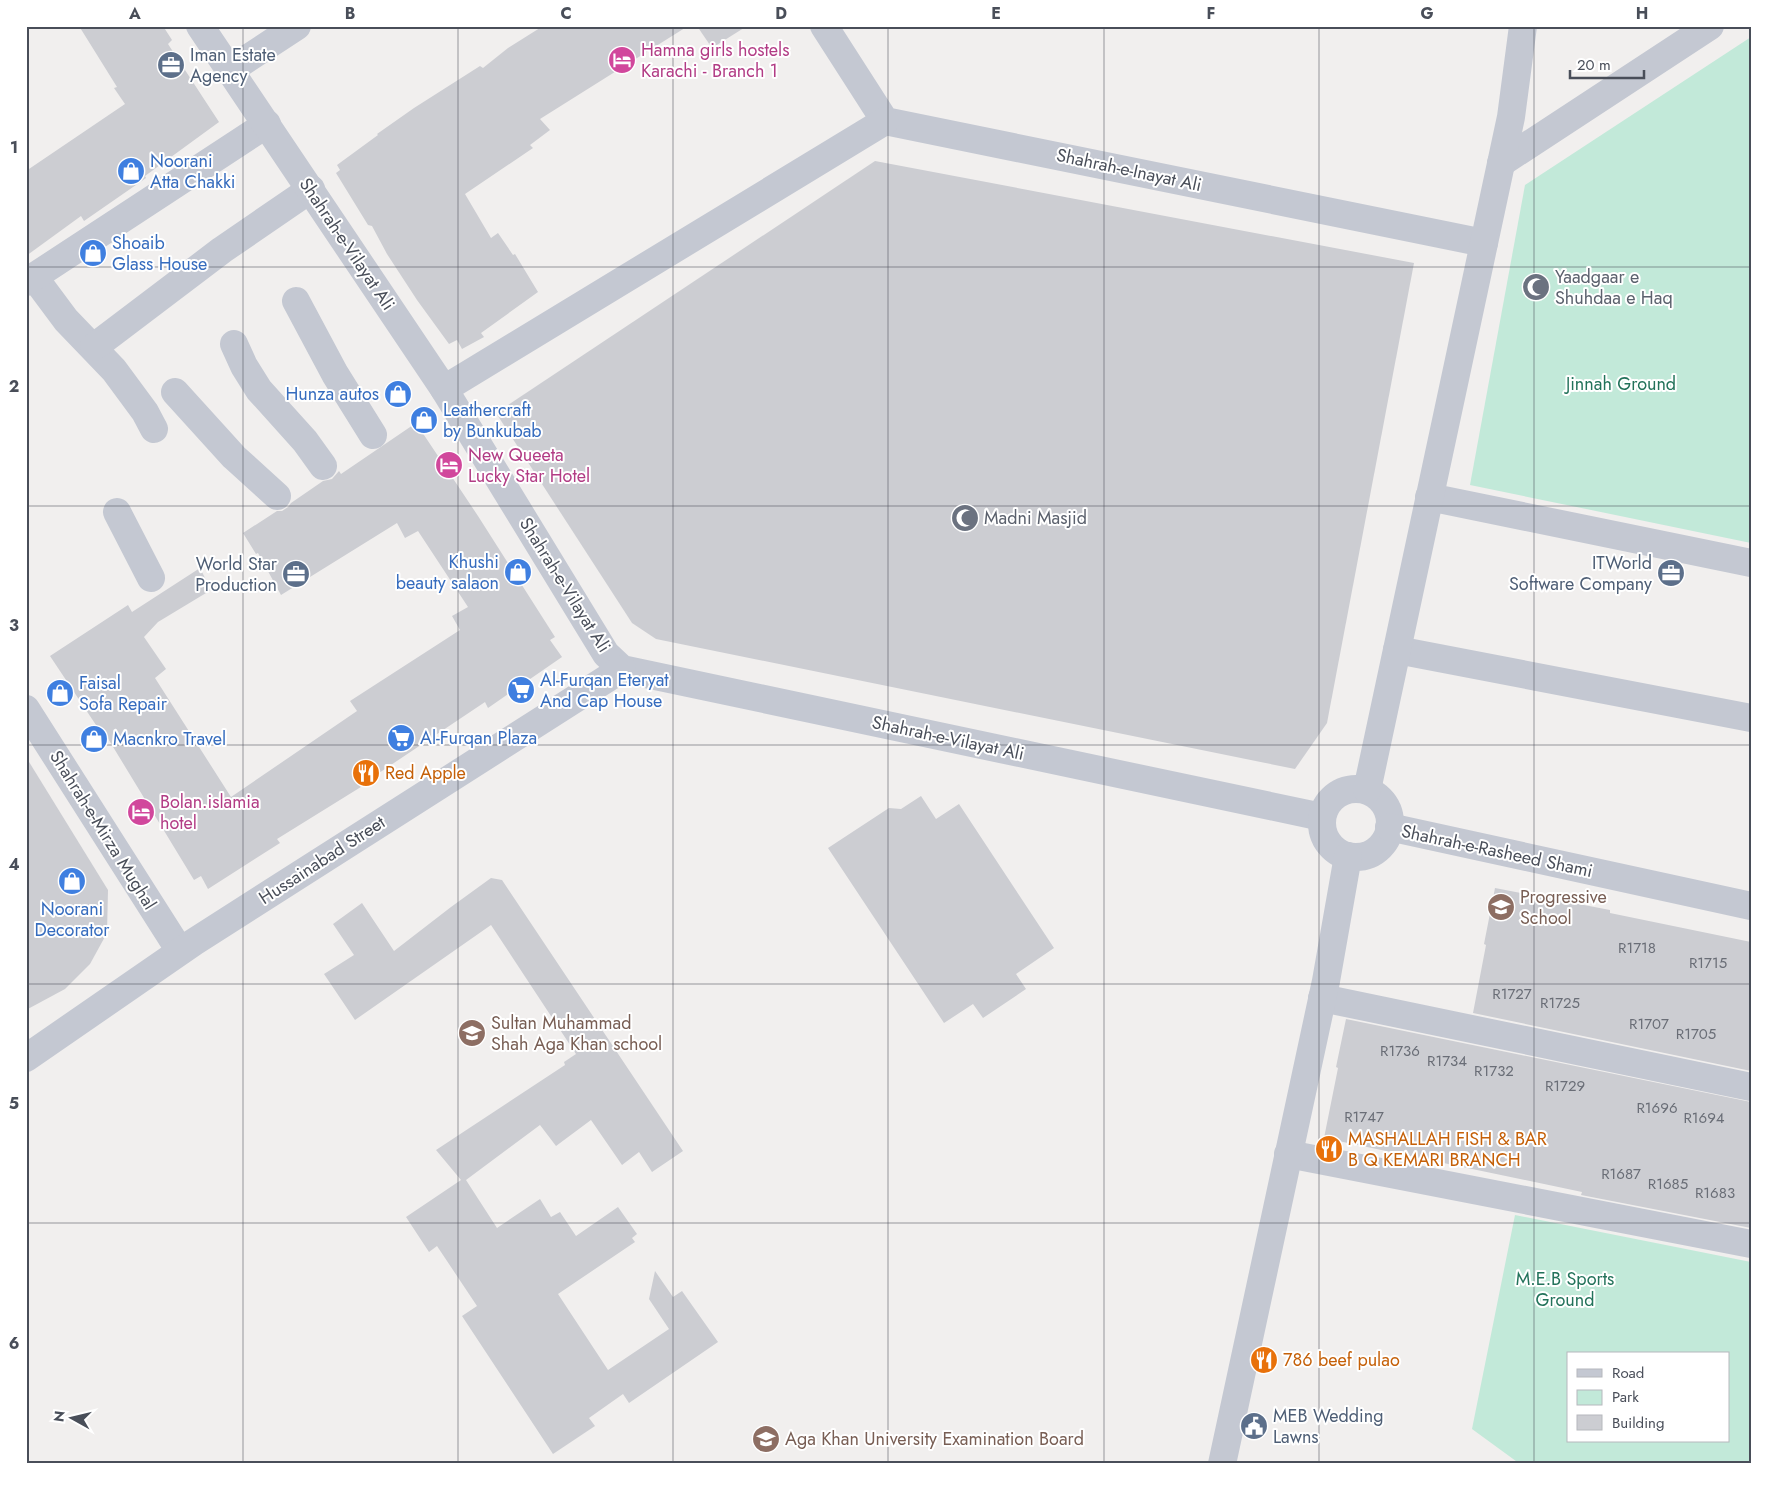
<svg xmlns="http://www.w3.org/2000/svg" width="1777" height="1490" font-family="Jost,sans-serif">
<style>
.green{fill:#c2e9d9;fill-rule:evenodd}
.building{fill:#cccdd2}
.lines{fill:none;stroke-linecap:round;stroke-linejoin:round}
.minor{stroke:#c4c8d2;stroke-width:28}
.tertiary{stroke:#c4c8d2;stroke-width:28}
.grid{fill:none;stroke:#494e59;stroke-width:1;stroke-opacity:0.55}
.labels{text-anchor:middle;stroke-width:4;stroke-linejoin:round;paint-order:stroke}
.number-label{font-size:15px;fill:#6a6e77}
.hotel-label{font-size:18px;fill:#b23c85;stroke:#fff;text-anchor:start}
.service-label{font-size:18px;fill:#4e5e75;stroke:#fff;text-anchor:start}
.shop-label{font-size:18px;fill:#366cbe;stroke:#fff;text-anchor:start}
.street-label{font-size:18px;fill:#494e59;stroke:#fff}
.worship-label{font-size:18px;fill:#5b616d;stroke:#fff;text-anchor:start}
.park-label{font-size:18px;fill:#22725a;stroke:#fff}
.food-label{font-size:18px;fill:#c56008;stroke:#fff;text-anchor:start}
.education-label{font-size:18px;fill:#785e54;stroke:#fff;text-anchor:start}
.neatline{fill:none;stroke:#494e59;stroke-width:2}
.grid-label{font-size:16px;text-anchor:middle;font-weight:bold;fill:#494e59}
</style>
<rect width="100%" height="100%" fill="#f1efee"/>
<!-- green -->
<g class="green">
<path d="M 1751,37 L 1751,543 L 1470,485 L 1525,185 Z"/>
<path d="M 1515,1215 L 1751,1262 L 1751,1464 L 1520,1464 L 1472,1429 ZM 1568,1354 L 1728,1354 L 1728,1441 L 1568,1441 Z"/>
</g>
<!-- building -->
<g class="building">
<path d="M 79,26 L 163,26 L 172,40 L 168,44 L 219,122 L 145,176 L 146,178 L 84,221 L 81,216 L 26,256 L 26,171 L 125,104 L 114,88 L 117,87 Z"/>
<path d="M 543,26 L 688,26 L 540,119 L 550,130 L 530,145 L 533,148 L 465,194 L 491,238 L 498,233 L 513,255 L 515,254 L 538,292 L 481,333 L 484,337 L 462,349 L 457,340 L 449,344 L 417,300 L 387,254 L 372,226 L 368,225 L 336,173 L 340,170 L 337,165 L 378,135 L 377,134 L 414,108 L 480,66 L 483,68 L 508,48 Z"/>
<path d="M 697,26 L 747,26 L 712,48 Z"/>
<path d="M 875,161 L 1414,263 L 1327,723 L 1295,769 L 656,639 L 632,623 L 496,413 Z"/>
<path d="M 416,423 L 478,516 L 555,637 L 550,640 L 562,657 L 488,708 L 485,702 L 376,775 L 377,777 L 277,839 L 280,843 L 208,889 L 201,876 L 194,880 L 104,732 L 102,734 L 50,656 L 128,605 L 132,612 L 200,568 L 211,590 L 158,622 L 144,637 L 166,669 L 155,678 L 231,797 L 357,711 L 350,701 L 460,630 L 452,616 L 468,607 L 418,531 L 405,538 L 397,523 L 281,595 L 258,553 L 256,554 L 243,533 L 277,511 L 282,511 L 288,507 L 291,503 L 323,481 L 332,479 L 339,471 L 341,474 Z"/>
<path d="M 26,757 L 108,890 L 107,933 L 90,964 L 65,989 L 26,1010 Z"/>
<path d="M 921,796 L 936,819 L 959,804 L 1054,948 L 1016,974 L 1026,989 L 983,1018 L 973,1004 L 944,1023 L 828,848 L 889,808 L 901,809 Z"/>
<path d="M 491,878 L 502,880 L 683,1151 L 652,1172 L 639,1152 L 622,1165 L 591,1120 L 556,1146 L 540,1125 L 466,1180 L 497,1228 L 540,1199 L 551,1217 L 560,1212 L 576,1236 L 618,1207 L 637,1234 L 632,1238 L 635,1242 L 558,1294 L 608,1370 L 669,1329 L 649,1299 L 655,1271 L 673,1297 L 682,1291 L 718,1342 L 629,1403 L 623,1394 L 589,1418 L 595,1426 L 553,1454 L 462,1316 L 477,1306 L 437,1246 L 429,1252 L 406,1217 L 461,1180 L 436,1150 L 565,1065 L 564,1062 L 576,1054 L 491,925 L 355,1020 L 324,974 L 354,955 L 333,924 L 362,903 L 394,951 L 451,907 Z"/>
<path d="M 1495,888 L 1610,910 L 1610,913 L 1751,942 L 1751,1071 L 1473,1013 L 1486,945 L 1484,944 Z"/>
<path d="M 1346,1019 L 1751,1102 L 1751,1228 L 1581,1195 L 1582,1192 L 1324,1138 L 1338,1068 L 1336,1067 Z"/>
</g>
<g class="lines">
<!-- minor -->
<g class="minor">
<path d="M 824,26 L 885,121 L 1484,243"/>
<path d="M 230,70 L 297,26"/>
<path d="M 1501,163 L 1710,26"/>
<path d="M 34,277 L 66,320 L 114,370 L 145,412 L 154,429"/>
<path d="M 26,282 L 267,124"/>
<path d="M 296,301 L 335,374 L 373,435"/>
<path d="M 234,344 L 244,366 L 259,390 L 305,441 L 323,466"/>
<path d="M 94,347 L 222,250 L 311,189"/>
<path d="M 444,389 L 885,121"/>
<path d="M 175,392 L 234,457 L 277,496"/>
<path d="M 1429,497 L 1751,563"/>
<path d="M 117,512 L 151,578"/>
<path d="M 1397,650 L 1751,718"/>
<path d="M 26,709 L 180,951"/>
<path d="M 1322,998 L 1751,1087"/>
<path d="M 1288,1154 L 1751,1244"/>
</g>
<!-- tertiary -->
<g class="tertiary">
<path d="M 200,26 L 444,389 L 606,654 L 622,669 L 1322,817"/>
<circle cx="1356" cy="823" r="34"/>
<path d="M 1367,790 L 1511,117 L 1523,26"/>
<path d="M 1389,827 L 1751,906"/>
<path d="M 26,1058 L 194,942 L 622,669"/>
<path d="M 1222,1464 L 1326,981 L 1348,856"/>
</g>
</g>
<!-- grid -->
<path class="grid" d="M 243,26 L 243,1464M 458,26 L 458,1464M 673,26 L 673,1464M 888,26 L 888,1464M 1104,26 L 1104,1464M 1319,26 L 1319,1464M 1534,26 L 1534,1464M 26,267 L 1751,267M 26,506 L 1751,506M 26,745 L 1751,745M 26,984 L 1751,984M 26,1223 L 1751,1223"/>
<!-- icons -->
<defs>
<g id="hotel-disc" transform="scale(1.4375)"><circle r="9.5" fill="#d1479c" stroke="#fff"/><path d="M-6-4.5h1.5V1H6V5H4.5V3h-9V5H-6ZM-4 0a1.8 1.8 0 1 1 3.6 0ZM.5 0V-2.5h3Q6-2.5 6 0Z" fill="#fff"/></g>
<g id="office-disc" transform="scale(1.4375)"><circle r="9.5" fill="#5c6f8a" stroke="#fff"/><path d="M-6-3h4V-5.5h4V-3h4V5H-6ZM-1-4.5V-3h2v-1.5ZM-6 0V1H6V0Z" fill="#fff"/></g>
<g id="shop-disc" transform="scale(1.4375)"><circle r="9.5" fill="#3f7fe0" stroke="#fff"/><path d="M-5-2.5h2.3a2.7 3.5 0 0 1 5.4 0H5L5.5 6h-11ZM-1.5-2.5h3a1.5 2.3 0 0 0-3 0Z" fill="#fff"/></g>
<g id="mosque-disc" transform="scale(1.4375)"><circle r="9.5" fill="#6b7280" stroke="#fff"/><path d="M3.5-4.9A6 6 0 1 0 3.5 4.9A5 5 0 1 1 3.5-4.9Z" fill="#fff"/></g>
<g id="supermarket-disc" transform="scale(1.4375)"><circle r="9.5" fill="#3f7fe0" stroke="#fff"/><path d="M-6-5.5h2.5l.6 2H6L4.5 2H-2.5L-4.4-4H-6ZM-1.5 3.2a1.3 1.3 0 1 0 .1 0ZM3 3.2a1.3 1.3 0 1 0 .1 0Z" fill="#fff"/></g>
<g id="restaurant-disc" transform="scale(1.4375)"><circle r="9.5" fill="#e8710a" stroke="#fff"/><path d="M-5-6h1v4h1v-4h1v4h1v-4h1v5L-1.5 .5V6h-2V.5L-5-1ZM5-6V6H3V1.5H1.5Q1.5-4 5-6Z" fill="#fff"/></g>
<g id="school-disc" transform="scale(1.4375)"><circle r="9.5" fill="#8d6e63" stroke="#fff"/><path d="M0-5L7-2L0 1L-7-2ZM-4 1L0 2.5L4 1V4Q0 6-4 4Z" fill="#fff"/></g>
<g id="civic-disc" transform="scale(1.4375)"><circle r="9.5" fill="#5c6f8a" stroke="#fff"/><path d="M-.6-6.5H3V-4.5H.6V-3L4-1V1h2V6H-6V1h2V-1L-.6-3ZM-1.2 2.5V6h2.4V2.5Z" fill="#fff"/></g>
<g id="university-disc" transform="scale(1.4375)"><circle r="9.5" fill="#8d6e63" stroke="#fff"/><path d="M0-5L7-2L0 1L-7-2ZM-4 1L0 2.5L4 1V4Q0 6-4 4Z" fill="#fff"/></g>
</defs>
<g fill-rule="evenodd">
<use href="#hotel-disc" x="622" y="60"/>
<use href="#office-disc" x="171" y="65"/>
<use href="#shop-disc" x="131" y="171"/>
<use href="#shop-disc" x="93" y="253"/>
<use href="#mosque-disc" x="1536" y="287"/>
<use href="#shop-disc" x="398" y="394"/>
<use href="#shop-disc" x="424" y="420"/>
<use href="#hotel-disc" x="449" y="465"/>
<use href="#mosque-disc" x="965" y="518"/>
<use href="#shop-disc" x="518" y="572"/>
<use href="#office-disc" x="1671" y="573"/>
<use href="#office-disc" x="296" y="574"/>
<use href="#supermarket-disc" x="521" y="690"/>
<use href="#shop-disc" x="60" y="693"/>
<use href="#supermarket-disc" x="401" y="738"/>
<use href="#shop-disc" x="94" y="739"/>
<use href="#restaurant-disc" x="366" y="773"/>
<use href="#hotel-disc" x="141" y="812"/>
<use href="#shop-disc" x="72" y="881"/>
<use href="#school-disc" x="1501" y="907"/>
<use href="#school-disc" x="472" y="1033"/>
<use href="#restaurant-disc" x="1329" y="1149"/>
<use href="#restaurant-disc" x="1264" y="1360"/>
<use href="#civic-disc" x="1254" y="1426"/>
<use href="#university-disc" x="766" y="1439"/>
</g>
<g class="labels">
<!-- number labels -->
<g class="number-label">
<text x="1637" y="953">R1718</text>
<text x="1708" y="968">R1715</text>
<text x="1512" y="999">R1727</text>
<text x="1560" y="1008">R1725</text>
<text x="1649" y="1029">R1707</text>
<text x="1696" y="1039">R1705</text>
<text x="1400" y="1056">R1736</text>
<text x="1447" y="1066">R1734</text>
<text x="1494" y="1076">R1732</text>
<text x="1565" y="1091">R1729</text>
<text x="1657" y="1113">R1696</text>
<text x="1364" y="1122">R1747</text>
<text x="1704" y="1123">R1694</text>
<text x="1621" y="1179">R1687</text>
<text x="1668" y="1189">R1685</text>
<text x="1715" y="1198">R1683</text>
</g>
<!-- hotel labels -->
<g class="hotel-label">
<text x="641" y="56">Hamna girls hostels<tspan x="641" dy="21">Karachi - Branch 1</tspan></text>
<text x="468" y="461">New Queeta<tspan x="468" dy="21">Lucky Star Hotel</tspan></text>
<text x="160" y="808">Bolan.islamia<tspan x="160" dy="21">hotel</tspan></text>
</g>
<!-- service labels -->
<g class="service-label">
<text x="190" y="61">Iman Estate<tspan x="190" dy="21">Agency</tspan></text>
<text x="1652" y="569" text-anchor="end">ITWorld<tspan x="1652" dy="21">Software Company</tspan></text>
<text x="277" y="570" text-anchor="end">World Star<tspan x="277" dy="21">Production</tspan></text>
<text x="1273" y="1422">MEB Wedding<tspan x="1273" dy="21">Lawns</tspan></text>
</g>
<!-- shop labels -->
<g class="shop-label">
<text x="150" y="167">Noorani<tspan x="150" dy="21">Atta Chakki</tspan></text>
<text x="112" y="249">Shoaib<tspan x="112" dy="21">Glass House</tspan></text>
<text x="379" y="400" text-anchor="end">Hunza autos</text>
<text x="443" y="416">Leathercraft<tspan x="443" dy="21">by Bunkubab</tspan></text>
<text x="499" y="568" text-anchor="end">Khushi<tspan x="499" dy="21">beauty salaon</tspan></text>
<text x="540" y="686">Al-Furqan Eteryat<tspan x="540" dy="21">And Cap House</tspan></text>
<text x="79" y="689">Faisal<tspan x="79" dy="21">Sofa Repair</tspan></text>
<text x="420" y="744">Al-Furqan Plaza</text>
<text x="113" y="745">Macnkro Travel</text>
<text x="72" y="915" text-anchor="middle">Noorani<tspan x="72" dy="21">Decorator</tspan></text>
</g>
<!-- street labels -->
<g class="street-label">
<text transform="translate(1129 170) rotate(12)" y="6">Shahrah-e-Inayat Ali</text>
<text transform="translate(347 244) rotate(56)" y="6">Shahrah-e-Vilayat Ali</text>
<text transform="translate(565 585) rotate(58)" y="6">Shahrah-e-Vilayat Ali</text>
<text transform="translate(948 738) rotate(12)" y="6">Shahrah-e-Vilayat Ali</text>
<text transform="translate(103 830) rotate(58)" y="6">Shahrah-e-Mirza Mughal</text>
<text transform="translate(1497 851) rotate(12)" y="6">Shahrah-e-Rasheed Shami</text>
<text transform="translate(322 860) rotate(-33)" y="6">Hussainabad Street</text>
</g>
<!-- worship labels -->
<g class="worship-label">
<text x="1555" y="283">Yaadgaar e<tspan x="1555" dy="21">Shuhdaa e Haq</tspan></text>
<text x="984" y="524">Madni Masjid</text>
</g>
<!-- park labels -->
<g class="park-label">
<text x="1621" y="390">Jinnah Ground</text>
<text x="1565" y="1285">M.E.B Sports<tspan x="1565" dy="21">Ground</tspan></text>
</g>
<!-- food labels -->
<g class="food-label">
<text x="385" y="779">Red Apple</text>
<text x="1348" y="1145">MASHALLAH FISH &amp; BAR<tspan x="1348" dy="21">B Q KEMARI BRANCH</tspan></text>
<text x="1283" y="1366">786 beef pulao</text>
</g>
<!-- education labels -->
<g class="education-label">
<text x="1520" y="903">Progressive<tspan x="1520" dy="21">School</tspan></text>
<text x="491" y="1029">Sultan Muhammad<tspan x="491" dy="21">Shah Aga Khan school</tspan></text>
<text x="785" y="1445">Aga Khan University Examination Board</text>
</g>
</g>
<!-- border -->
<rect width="1777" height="1490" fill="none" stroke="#ffffff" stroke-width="55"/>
<!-- legend -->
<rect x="1567" y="1352" width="162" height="90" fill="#ffffff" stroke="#b6b8bd"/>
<rect x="1577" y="1369" width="25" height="8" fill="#c4c8d2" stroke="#b6b8bd"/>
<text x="1612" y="1378" font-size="15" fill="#494e59">Road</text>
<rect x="1577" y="1390" width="25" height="15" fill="#c2e9d9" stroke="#b6b8bd"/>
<text x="1612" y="1402" font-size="15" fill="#494e59">Park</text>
<rect x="1577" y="1415" width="25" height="15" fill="#cccdd2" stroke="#b6b8bd"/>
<text x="1612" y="1428" font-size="15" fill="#494e59">Building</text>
<!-- north arrow -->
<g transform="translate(72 1418) rotate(278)" stroke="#ffffff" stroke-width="4" paint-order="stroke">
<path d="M0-4L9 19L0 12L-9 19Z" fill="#494e59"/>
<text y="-8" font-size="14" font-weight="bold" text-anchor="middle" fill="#494e59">N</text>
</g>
<!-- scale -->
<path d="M1570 70v8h74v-8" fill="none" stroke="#494e59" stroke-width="2.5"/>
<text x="1577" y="70" font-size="15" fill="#494e59" stroke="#ffffff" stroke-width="4" paint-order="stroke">20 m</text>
<rect x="28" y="28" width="1722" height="1434" class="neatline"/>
<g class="grid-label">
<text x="135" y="19">A</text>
<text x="350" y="19">B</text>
<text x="566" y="19">C</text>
<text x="781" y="19">D</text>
<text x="996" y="19">E</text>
<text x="1211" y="19">F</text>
<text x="1427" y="19">G</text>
<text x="1642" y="19">H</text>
<text x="14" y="153">1</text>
<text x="14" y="392">2</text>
<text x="14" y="631">3</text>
<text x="14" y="870">4</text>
<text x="14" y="1109">5</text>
<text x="14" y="1349">6</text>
</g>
</svg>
